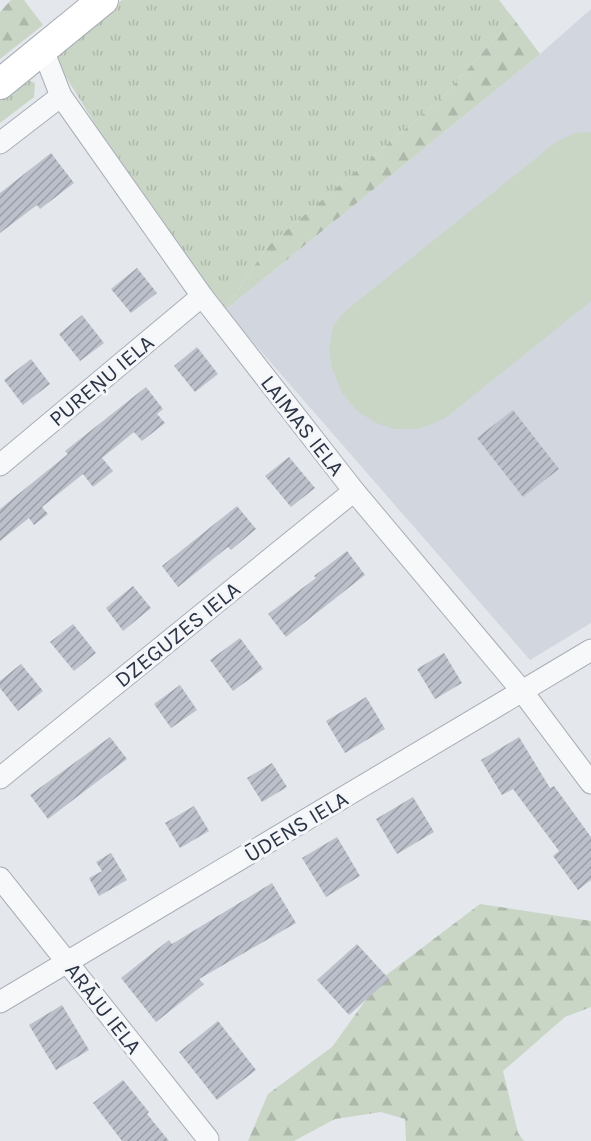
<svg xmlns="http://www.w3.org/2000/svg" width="591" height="1141" font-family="Karla,sans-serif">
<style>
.built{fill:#d2d6de}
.grass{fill:url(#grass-tufts)}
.forest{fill:url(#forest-firs)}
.pitch{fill:#c9d6c5}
.building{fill:url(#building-hatch)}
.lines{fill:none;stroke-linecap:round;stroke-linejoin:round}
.minor-casing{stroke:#a9aeb7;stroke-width:23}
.secondary-casing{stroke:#a9aeb7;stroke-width:32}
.minor{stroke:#f7f8fa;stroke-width:21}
.secondary{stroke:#fff;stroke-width:30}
.labels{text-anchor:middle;stroke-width:6;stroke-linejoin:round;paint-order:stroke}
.street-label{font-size:22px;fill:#2b3445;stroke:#f4f6f9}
</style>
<defs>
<pattern id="grass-tufts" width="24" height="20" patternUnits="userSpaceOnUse" patternTransform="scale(1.5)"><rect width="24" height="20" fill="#c9d6c5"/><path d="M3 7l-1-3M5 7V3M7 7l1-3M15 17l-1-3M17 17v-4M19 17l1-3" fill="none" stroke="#adb8ab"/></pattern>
<pattern id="forest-firs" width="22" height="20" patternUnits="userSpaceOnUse" patternTransform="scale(1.5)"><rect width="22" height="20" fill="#c9d6c5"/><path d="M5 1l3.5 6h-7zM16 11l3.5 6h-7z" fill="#adb8ab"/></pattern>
<pattern id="building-hatch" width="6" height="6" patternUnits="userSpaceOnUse" patternTransform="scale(1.5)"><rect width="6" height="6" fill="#bbc0ca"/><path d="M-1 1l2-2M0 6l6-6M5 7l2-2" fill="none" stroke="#989da6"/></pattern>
</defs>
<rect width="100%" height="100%" fill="#e4e7ec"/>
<!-- built -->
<path class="built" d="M 591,9 L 591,623 L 530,660 L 225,310 L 540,54 Z"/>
<!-- grass -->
<g class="grass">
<path d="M 122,0 L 499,0 L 513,18 L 444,96 L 267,247 L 225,310 L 97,127 L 53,56 Z"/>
<path d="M 25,79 L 35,83 L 34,97 L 0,123 L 0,99 Z"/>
</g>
<!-- forest -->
<g class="forest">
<path d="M 11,0 L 24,0 L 43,25 L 0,59 L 0,12 Z"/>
<path d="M 513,18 L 540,54 L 225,310 L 267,247 L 444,96 Z"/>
<path d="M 480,904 L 591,921 L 591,1007 L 565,1017 L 503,1071 L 518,1133 L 524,1141 L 406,1141 L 405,1119 L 381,1112 L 335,1119 L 294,1141 L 248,1141 L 268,1094 L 332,1047 L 381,979 Z"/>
</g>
<!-- pitch -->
<path class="pitch" d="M 591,132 L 591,301 L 444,419 L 418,429 L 395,429 L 376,423 L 356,410 L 341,391 L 332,368 L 329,348 L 333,327 L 343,313 L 556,142 L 575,133 Z"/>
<!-- building -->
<g class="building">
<path d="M 51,153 L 74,183 L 40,209 L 37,205 L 0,233 L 0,193 Z"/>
<path d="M 137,268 L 157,293 L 131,313 L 111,289 Z"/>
<path d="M 82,315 L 104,343 L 80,361 L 59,334 Z"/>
<path d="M 197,347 L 218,374 L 195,392 L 174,366 Z"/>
<path d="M 31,359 L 50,384 L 23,405 L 4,380 Z"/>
<path d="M 146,387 L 163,409 L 157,414 L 165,423 L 142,441 L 134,432 L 102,458 L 113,471 L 93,487 L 83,474 L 42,507 L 48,514 L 34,525 L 29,518 L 0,541 L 0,509 L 68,454 L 65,451 Z"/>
<path d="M 513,410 L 559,469 L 523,497 L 477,438 Z"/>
<path d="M 289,457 L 315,488 L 291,507 L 265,476 Z"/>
<path d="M 237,506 L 256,529 L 231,550 L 228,547 L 178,587 L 162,566 Z"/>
<path d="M 347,551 L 365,575 L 286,637 L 268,614 L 316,578 L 314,576 Z"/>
<path d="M 133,586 L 151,608 L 123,631 L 106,608 Z"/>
<path d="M 73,624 L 96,653 L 74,671 L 50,642 Z"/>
<path d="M 240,638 L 263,669 L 233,691 L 210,660 Z"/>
<path d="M 444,653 L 462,683 L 435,699 L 417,669 Z"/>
<path d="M 21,664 L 43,691 L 18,711 L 0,688 L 0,681 Z"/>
<path d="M 180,685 L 197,710 L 171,728 L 154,704 Z"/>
<path d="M 366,697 L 385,729 L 345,753 L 326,721 Z"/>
<path d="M 110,737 L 127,759 L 48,819 L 30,795 Z"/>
<path d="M 519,737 L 550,788 L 554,786 L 591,837 L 591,880 L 578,890 L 553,856 L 559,851 L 513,789 L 502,795 L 481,760 Z"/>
<path d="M 272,763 L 287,787 L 262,802 L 247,778 Z"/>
<path d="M 413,797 L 434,832 L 397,854 L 376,819 Z"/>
<path d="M 194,806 L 209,831 L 180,848 L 165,823 Z"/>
<path d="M 337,837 L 360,876 L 326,897 L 302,858 Z"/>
<path d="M 111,853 L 127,880 L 99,896 L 89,878 L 102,871 L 96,862 Z"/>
<path d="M 272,883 L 296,923 L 199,979 L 204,984 L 156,1022 L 121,978 L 169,940 L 172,944 Z"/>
<path d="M 357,944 L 389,979 L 349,1015 L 317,980 Z"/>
<path d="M 62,1005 L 89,1050 L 56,1070 L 29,1025 Z"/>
<path d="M 218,1021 L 256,1070 L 217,1100 L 179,1052 Z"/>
<path d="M 123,1080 L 149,1112 L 147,1114 L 169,1141 L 122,1141 L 93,1103 Z"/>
</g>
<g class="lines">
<!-- minor casing -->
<g class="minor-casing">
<g id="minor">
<path d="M 43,50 L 61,96 L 202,296 L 354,491 L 522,691 L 591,783"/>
<path d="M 0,143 L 61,96"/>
<path d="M 0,465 L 202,296"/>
<path d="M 0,778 L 354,491"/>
<path d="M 0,878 L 208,1139"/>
<path d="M 0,1002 L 591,650"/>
</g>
</g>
<!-- secondary casing -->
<g class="secondary-casing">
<path id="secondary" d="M 0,84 L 103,0"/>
</g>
<!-- minor -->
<use href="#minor" class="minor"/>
<!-- secondary -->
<use href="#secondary" class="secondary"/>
</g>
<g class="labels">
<!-- street labels -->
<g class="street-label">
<text transform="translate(101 380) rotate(-40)" y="8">PUREŅU IELA</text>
<text transform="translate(303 425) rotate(52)" y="8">LAIMAS IELA</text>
<text transform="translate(177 634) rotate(-39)" y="8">DZEGUZES IELA</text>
<text transform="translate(296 826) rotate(-31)" y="8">ŪDENS IELA</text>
<text transform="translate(104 1008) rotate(52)" y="8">ARĀJU IELA</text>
</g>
</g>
</svg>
